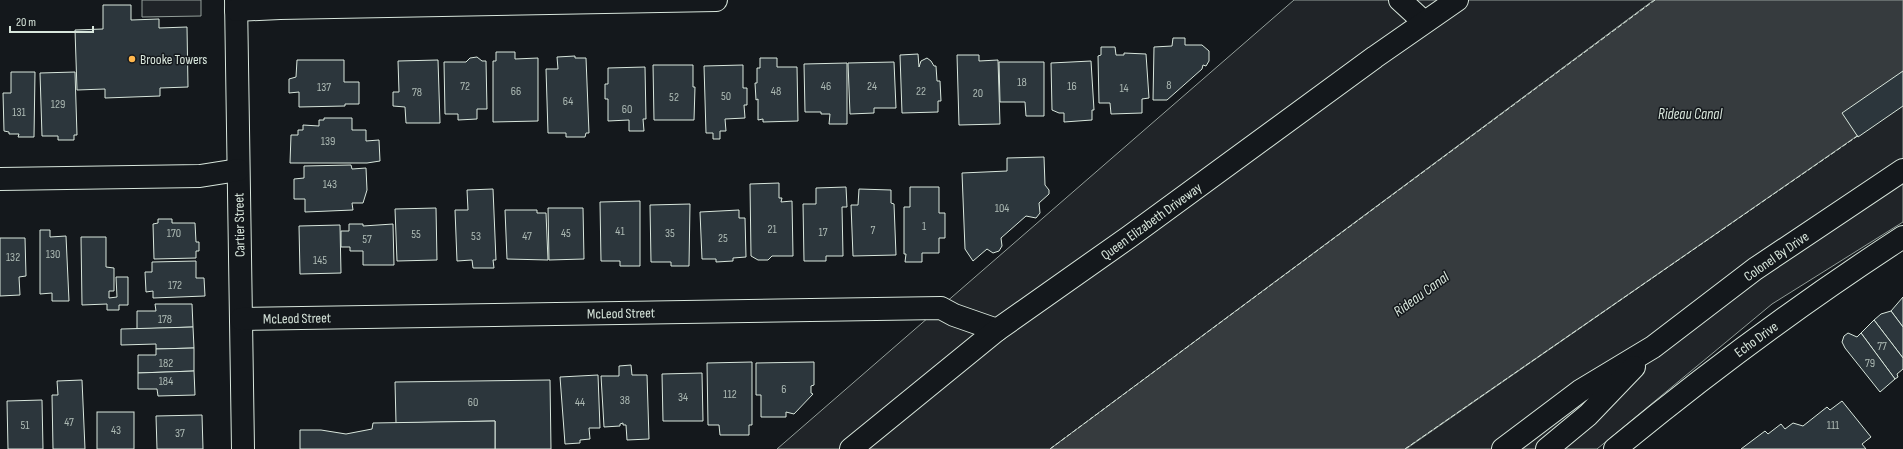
<svg xmlns="http://www.w3.org/2000/svg" width="1903" height="449" font-family="'Sofia Sans Condensed',sans-serif">
<style>
.green{fill:#202428;stroke:#939e99}
.water{fill:#363b3e;stroke:#939e99}
.building{fill:#2c363c;stroke:#d8e6dc}
.lines{fill:none;stroke-linecap:round;stroke-linejoin:round}
.minor-casing{stroke:#d8e6dc;stroke-width:24}
.tertiary-casing{stroke:#d8e6dc;stroke-width:24}
.secondary-casing{stroke:#d8e6dc;stroke-width:24}
.minor{stroke:#14181c;stroke-width:22}
.tertiary{stroke:#14181c;stroke-width:22}
.secondary{stroke:#14181c;stroke-width:22}
.fence{stroke:#d8e6dc;stroke-width:1;stroke-dasharray:5 2;stroke-linecap:butt}
.poi-dot{fill:#ffb74d;stroke:#14181c;stroke-width:1.5}
.labels{text-anchor:middle;stroke-width:3;stroke-linejoin:round;paint-order:stroke}
.number-label{font-size:12px;fill:#adbab4}
.poi-label{font-size:14px;fill:#d8e6dc;stroke:#14181c;text-anchor:start}
.street-label{font-size:14px;fill:#d8e6dc;stroke:#14181c}
.water-label{font-size:15px;font-style:italic;fill:#d8e6dc;stroke:#14181c}
</style>
<rect width="100%" height="100%" fill="#14181c"/>
<!-- green -->
<g class="green">
<path d="M 142,0 L 201,0 L 201,16 L 142,17 Z"/>
<path d="M 1294,0 L 1654,0 L 1050,449 L 777,449 Z"/>
<path d="M 1903,104 L 1903,222 L 1772,304 L 1597,449 L 1406,449 Z"/>
</g>
<!-- water -->
<path class="water" d="M 1654,0 L 1903,0 L 1903,104 L 1405,449 L 1050,449 Z"/>
<!-- building -->
<g class="building">
<path d="M 103,5 L 131,5 L 131,20 L 159,19 L 159,28 L 187,27 L 188,87 L 160,88 L 160,96 L 105,98 L 105,89 L 77,90 L 75,30 L 103,29 Z"/>
<path d="M 1173,38 L 1185,38 L 1185,45 L 1202,45 L 1209,51 L 1209,61 L 1206,66 L 1203,65 L 1202,69 L 1167,100 L 1153,100 L 1154,47 L 1172,46 Z"/>
<path d="M 1101,47 L 1115,47 L 1116,55 L 1124,55 L 1124,53 L 1146,54 L 1149,98 L 1142,99 L 1142,113 L 1111,114 L 1110,103 L 1099,103 L 1098,56 L 1101,55 Z"/>
<path d="M 496,52 L 515,52 L 515,59 L 538,58 L 538,121 L 493,122 L 493,61 L 496,61 Z"/>
<path d="M 918,54 L 919,67 L 921,61 L 927,58 L 931,61 L 934,66 L 936,66 L 937,81 L 940,81 L 941,101 L 938,101 L 938,112 L 902,113 L 900,55 Z"/>
<path d="M 957,55 L 979,55 L 979,61 L 998,60 L 1000,124 L 959,125 Z"/>
<path d="M 575,56 L 575,58 L 586,58 L 589,133 L 586,133 L 585,137 L 566,137 L 566,133 L 548,133 L 546,69 L 558,69 L 557,57 Z"/>
<path d="M 477,57 L 482,61 L 486,61 L 487,109 L 477,109 L 477,119 L 458,120 L 458,114 L 445,114 L 444,62 L 466,62 L 470,58 Z"/>
<path d="M 760,58 L 777,58 L 777,67 L 797,67 L 798,121 L 763,122 L 763,119 L 758,120 L 758,99 L 756,100 L 755,83 L 757,83 L 757,68 L 760,68 Z"/>
<path d="M 297,60 L 344,60 L 344,82 L 359,82 L 359,104 L 345,104 L 345,106 L 299,107 L 299,92 L 289,93 L 289,79 L 296,77 Z"/>
<path d="M 438,60 L 440,123 L 406,123 L 405,107 L 393,106 L 393,92 L 399,92 L 398,61 Z"/>
<path d="M 1091,61 L 1094,110 L 1092,110 L 1092,120 L 1064,122 L 1064,113 L 1059,113 L 1052,110 L 1051,63 Z"/>
<path d="M 894,62 L 896,108 L 874,108 L 874,113 L 850,114 L 848,63 Z"/>
<path d="M 999,62 L 1044,62 L 1044,116 L 1026,116 L 1025,102 L 1000,102 Z"/>
<path d="M 847,63 L 847,124 L 829,124 L 830,114 L 821,114 L 821,112 L 805,112 L 804,64 Z"/>
<path d="M 653,65 L 693,65 L 693,87 L 695,87 L 694,120 L 654,120 Z"/>
<path d="M 743,65 L 743,88 L 747,88 L 747,105 L 744,105 L 745,118 L 725,119 L 726,131 L 720,131 L 720,139 L 713,139 L 713,133 L 706,133 L 704,66 Z"/>
<path d="M 645,67 L 646,119 L 643,119 L 644,131 L 629,131 L 629,120 L 608,121 L 608,99 L 605,99 L 605,84 L 608,84 L 608,68 Z"/>
<path d="M 1903,71 L 1903,106 L 1858,137 L 1842,113 Z"/>
<path d="M 11,72 L 35,72 L 34,137 L 18,137 L 19,134 L 9,134 L 9,132 L 4,131 L 3,93 L 11,93 Z"/>
<path d="M 75,72 L 77,135 L 74,135 L 74,140 L 58,140 L 58,136 L 42,136 L 40,73 Z"/>
<path d="M 324,118 L 352,118 L 352,130 L 366,130 L 366,141 L 379,140 L 380,161 L 367,163 L 290,163 L 291,135 L 298,135 L 298,130 L 303,130 L 303,125 L 319,126 L 319,120 L 324,120 Z"/>
<path d="M 1044,157 L 1045,185 L 1049,190 L 1049,194 L 1039,203 L 1040,213 L 1036,218 L 1026,216 L 1001,238 L 1002,246 L 999,251 L 993,253 L 987,249 L 973,261 L 965,249 L 962,173 L 1007,171 L 1007,158 Z"/>
<path d="M 351,165 L 352,169 L 366,168 L 367,190 L 363,203 L 352,203 L 353,210 L 305,212 L 305,199 L 294,199 L 294,179 L 304,178 L 304,166 Z"/>
<path d="M 779,183 L 779,198 L 782,198 L 781,202 L 792,201 L 793,256 L 772,256 L 768,260 L 758,260 L 751,256 L 750,184 Z"/>
<path d="M 846,187 L 847,207 L 842,207 L 843,256 L 826,256 L 826,261 L 804,261 L 803,204 L 816,204 L 816,188 Z"/>
<path d="M 910,187 L 939,187 L 939,213 L 945,213 L 945,238 L 939,238 L 939,253 L 922,253 L 922,262 L 905,262 L 906,254 L 904,254 L 904,207 L 910,207 Z"/>
<path d="M 493,189 L 496,260 L 493,260 L 494,268 L 473,268 L 472,260 L 457,261 L 455,210 L 468,210 L 467,190 Z"/>
<path d="M 859,189 L 891,190 L 891,203 L 894,204 L 896,255 L 853,256 L 851,205 L 858,205 Z"/>
<path d="M 640,201 L 640,266 L 620,266 L 620,261 L 601,261 L 600,202 Z"/>
<path d="M 690,204 L 689,266 L 671,266 L 671,262 L 651,262 L 650,205 Z"/>
<path d="M 436,208 L 437,260 L 397,261 L 395,209 Z"/>
<path d="M 548,208 L 583,208 L 584,259 L 549,260 Z"/>
<path d="M 505,210 L 537,210 L 537,213 L 546,213 L 548,260 L 507,259 Z"/>
<path d="M 739,210 L 739,218 L 745,218 L 746,257 L 733,258 L 733,261 L 716,262 L 716,259 L 702,259 L 700,212 Z"/>
<path d="M 158,219 L 172,219 L 172,223 L 195,223 L 196,242 L 199,242 L 199,251 L 196,251 L 196,258 L 154,259 L 153,224 L 158,223 Z"/>
<path d="M 349,224 L 363,224 L 363,226 L 393,224 L 394,265 L 363,265 L 363,251 L 350,251 L 350,247 L 341,247 L 341,231 L 349,231 Z"/>
<path d="M 340,225 L 341,273 L 300,274 L 299,226 Z"/>
<path d="M 40,230 L 50,230 L 50,237 L 66,236 L 69,301 L 52,301 L 52,293 L 40,294 Z"/>
<path d="M 81,237 L 106,237 L 106,267 L 114,268 L 114,291 L 109,291 L 109,298 L 117,297 L 116,277 L 128,277 L 128,305 L 119,305 L 119,310 L 107,310 L 107,304 L 82,305 Z"/>
<path d="M 0,238 L 25,238 L 26,276 L 19,277 L 20,295 L 0,296 Z"/>
<path d="M 196,261 L 196,278 L 204,278 L 205,296 L 153,298 L 153,291 L 146,292 L 145,272 L 152,272 L 152,262 Z"/>
<path d="M 1903,297 L 1903,327 L 1891,311 Z"/>
<path d="M 155,304 L 192,304 L 193,327 L 137,329 L 137,311 L 156,311 Z"/>
<path d="M 1891,311 L 1903,327 L 1903,358 L 1874,320 L 1881,314 Z"/>
<path d="M 1874,320 L 1903,358 L 1903,369 L 1897,374 L 1898,377 L 1895,379 L 1861,333 Z"/>
<path d="M 193,327 L 194,348 L 156,349 L 156,344 L 121,345 L 121,329 Z"/>
<path d="M 1848,333 L 1857,337 L 1861,333 L 1895,379 L 1880,392 L 1845,348 L 1842,342 L 1844,336 Z"/>
<path d="M 194,348 L 194,371 L 138,373 L 138,355 L 156,355 L 156,349 Z"/>
<path d="M 752,362 L 752,425 L 749,425 L 749,435 L 720,435 L 719,425 L 708,425 L 707,363 Z"/>
<path d="M 814,362 L 814,385 L 811,386 L 811,393 L 813,394 L 794,414 L 786,412 L 786,417 L 761,417 L 761,395 L 756,395 L 756,363 Z"/>
<path d="M 631,365 L 632,375 L 647,375 L 649,439 L 627,440 L 626,425 L 623,425 L 623,423 L 620,424 L 620,426 L 604,427 L 601,376 L 619,376 L 619,366 Z"/>
<path d="M 194,371 L 195,395 L 158,396 L 157,389 L 138,389 L 138,373 Z"/>
<path d="M 702,373 L 703,421 L 663,421 L 662,374 Z"/>
<path d="M 598,375 L 600,428 L 589,428 L 590,439 L 580,440 L 580,443 L 565,444 L 560,377 Z"/>
<path d="M 82,380 L 85,449 L 53,449 L 52,395 L 58,395 L 57,381 Z"/>
<path d="M 550,380 L 551,449 L 495,449 L 495,421 L 396,423 L 395,382 Z"/>
<path d="M 42,400 L 43,449 L 8,449 L 7,401 Z"/>
<path d="M 1842,401 L 1871,437 L 1862,444 L 1866,449 L 1741,449 L 1765,431 L 1768,434 L 1781,424 L 1785,429 L 1793,423 L 1803,426 L 1827,407 L 1830,410 Z"/>
<rect x="97" y="412" width="37" height="37"/>
<path d="M 202,415 L 203,449 L 157,449 L 156,416 Z"/>
<path d="M 495,421 L 495,449 L 300,449 L 300,430 L 321,430 L 346,434 L 372,429 L 373,423 Z"/>
</g>
<g class="lines">
<!-- minor casing -->
<g class="minor-casing">
<g id="minor">
<path d="M 236,0 L 243,449"/>
<path d="M 1400,0 L 1424,22"/>
<path d="M 236,10 L 280,8 L 716,0"/>
<path d="M 0,179 L 200,176 L 238,170"/>
<path d="M 241,319 L 941,308 L 954,315 L 997,330"/>
<path d="M 1615,449 C 1707,373 1803,302 1903,237"/>
</g>
</g>
<!-- tertiary casing -->
<g class="tertiary-casing">
<path id="tertiary" d="M 851,449 L 997,330 L 1129,237 L 1375,57 L 1457,0"/>
</g>
<!-- secondary casing -->
<g class="secondary-casing">
<g id="secondary">
<path d="M 1503,449 L 1580,391 L 1653,347 L 1755,269 L 1903,170"/>
<path d="M 1547,449 L 1588,415 L 1634,367"/>
</g>
</g>
<!-- minor -->
<use href="#minor" class="minor"/>
<!-- tertiary -->
<use href="#tertiary" class="tertiary"/>
<!-- secondary -->
<use href="#secondary" class="secondary"/>
<!-- fence -->
<g class="fence">
<path d="M 1050,449 L 1655,0"/>
<path d="M 1405,449 L 1859,135"/>
</g>
</g>
<!-- markers -->
<circle class="poi-dot" cx="132" cy="59" r="4"/>
<g class="labels">
<!-- number labels -->
<g class="number-label">
<text x="1022" y="86">18</text>
<text x="1169" y="89">8</text>
<text x="465" y="90">72</text>
<text x="826" y="90">46</text>
<text x="872" y="90">24</text>
<text x="1072" y="90">16</text>
<text x="324" y="91">137</text>
<text x="1124" y="92">14</text>
<text x="516" y="95">66</text>
<text x="776" y="95">48</text>
<text x="921" y="95">22</text>
<text x="417" y="96">78</text>
<text x="978" y="97">20</text>
<text x="726" y="100">50</text>
<text x="674" y="101">52</text>
<text x="568" y="105">64</text>
<text x="58" y="108">129</text>
<text x="627" y="113">60</text>
<text x="19" y="116">131</text>
<text x="328" y="145">139</text>
<text x="330" y="188">143</text>
<text x="1002" y="212">104</text>
<text x="924" y="230">1</text>
<text x="772" y="233">21</text>
<text x="873" y="234">7</text>
<text x="620" y="235">41</text>
<text x="823" y="236">17</text>
<text x="174" y="237">170</text>
<text x="566" y="237">45</text>
<text x="670" y="237">35</text>
<text x="416" y="238">55</text>
<text x="476" y="240">53</text>
<text x="527" y="240">47</text>
<text x="723" y="242">25</text>
<text x="367" y="243">57</text>
<text x="53" y="258">130</text>
<text x="13" y="261">132</text>
<text x="320" y="264">145</text>
<text x="175" y="289">172</text>
<text x="165" y="323">178</text>
<text x="1882" y="350">77</text>
<text x="166" y="367">182</text>
<text x="1870" y="367">79</text>
<text x="166" y="385">184</text>
<text x="784" y="393">6</text>
<text x="730" y="398">112</text>
<text x="683" y="401">34</text>
<text x="625" y="404">38</text>
<text x="473" y="406">60</text>
<text x="580" y="406">44</text>
<text x="69" y="426">47</text>
<text x="25" y="429">51</text>
<text x="1833" y="429">111</text>
<text x="116" y="434">43</text>
<text x="180" y="437">37</text>
</g>
<!-- poi labels -->
<g class="poi-label">
<text x="140" y="64">Brooke Towers</text>
</g>
<!-- street labels -->
<g class="street-label">
<text transform="translate(1151 221) rotate(-36)" y="5">Queen Elizabeth Driveway</text>
<text transform="translate(239 225) rotate(-91)" y="5">Cartier Street</text>
<text transform="translate(1776 256) rotate(-35)" y="5">Colonel By Drive</text>
<text transform="translate(621 313) rotate(-1)" y="5">McLeod Street</text>
<text transform="translate(297 318) rotate(-1)" y="5">McLeod Street</text>
<text transform="translate(1756 339) rotate(-36)" y="5">Echo Drive</text>
</g>
<!-- water labels -->
<g class="water-label">
<text x="1690" y="119">Rideau Canal</text>
<text transform="translate(1421 294) rotate(-36)" y="5">Rideau Canal</text>
</g>
</g>
<!-- scale -->
<path d="M10 26v6h83v-6" fill="none" stroke="#d8e6dc" stroke-width="2"/>
<text x="16" y="26" font-size="12" fill="#d8e6dc" stroke="#14181c" stroke-width="3" paint-order="stroke">20 m</text>
</svg>
